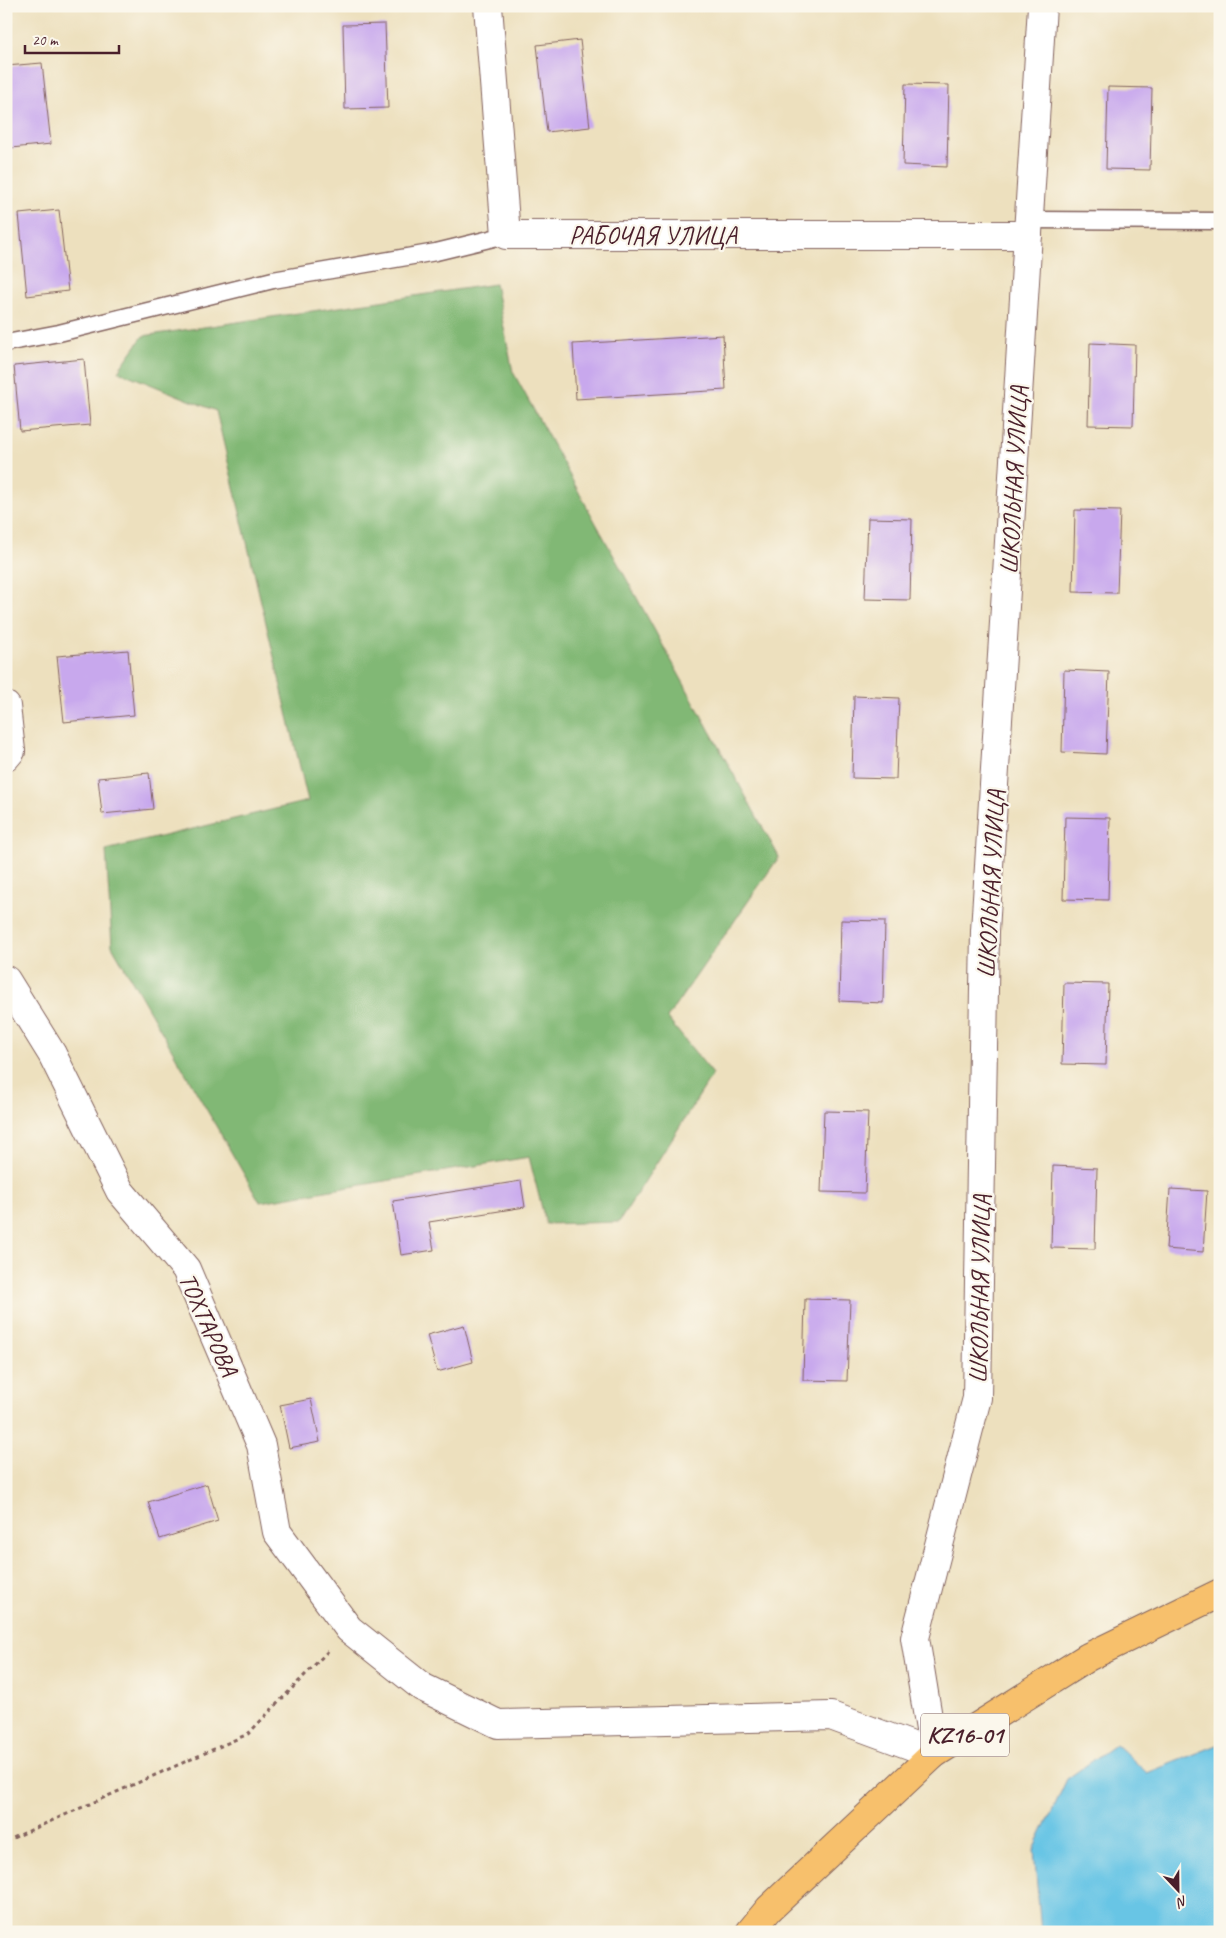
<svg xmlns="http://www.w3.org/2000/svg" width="1226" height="1938" font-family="Caveat,sans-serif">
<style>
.forest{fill:#81b874;stroke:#666c50}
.water{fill:#67c5e5;stroke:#587288}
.building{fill:#c8a8ed}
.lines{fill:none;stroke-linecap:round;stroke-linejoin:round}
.service-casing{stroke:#83635e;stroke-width:19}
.minor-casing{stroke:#83635e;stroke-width:30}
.primary-casing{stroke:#83635e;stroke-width:30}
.path{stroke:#83635e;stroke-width:3;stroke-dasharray:4 4;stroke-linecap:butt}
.service{stroke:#fff;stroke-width:16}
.minor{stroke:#fff;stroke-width:28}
.primary{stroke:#f7c06c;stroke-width:28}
.labels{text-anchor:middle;stroke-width:4.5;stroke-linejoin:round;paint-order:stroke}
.shield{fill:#fbf7ec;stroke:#7f6065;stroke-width:1}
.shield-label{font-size:24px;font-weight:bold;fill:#4a1f2b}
.street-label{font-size:25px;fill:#4a1f2b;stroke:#fbf7ec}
</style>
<rect width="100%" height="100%" fill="#fbf7ec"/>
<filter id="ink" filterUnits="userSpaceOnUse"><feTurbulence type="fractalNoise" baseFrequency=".02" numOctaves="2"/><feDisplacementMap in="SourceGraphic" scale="10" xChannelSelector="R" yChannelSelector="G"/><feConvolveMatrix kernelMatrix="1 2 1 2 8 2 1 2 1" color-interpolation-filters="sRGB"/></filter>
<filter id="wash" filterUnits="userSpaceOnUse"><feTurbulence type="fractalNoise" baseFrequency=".0096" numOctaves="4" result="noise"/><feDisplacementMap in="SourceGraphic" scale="20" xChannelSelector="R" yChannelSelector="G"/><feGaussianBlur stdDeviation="1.12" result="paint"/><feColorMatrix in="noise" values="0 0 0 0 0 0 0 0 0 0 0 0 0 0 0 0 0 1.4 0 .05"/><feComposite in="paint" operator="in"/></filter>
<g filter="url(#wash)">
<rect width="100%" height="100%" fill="#ede0be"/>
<!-- forest -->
<path class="forest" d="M 495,284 L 513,372 L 779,857 L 667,1018 L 713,1074 L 619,1222 L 546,1224 L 529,1157 L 260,1202 L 112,946 L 106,850 L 308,801 L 216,411 L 118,371 L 143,336 Z"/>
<!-- water -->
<path class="water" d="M 1116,1744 L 1147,1773 L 1220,1744 L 1220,1932 L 1041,1932 L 1034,1850 L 1067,1779 Z"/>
<g id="blocks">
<!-- building -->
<g class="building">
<path d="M 385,24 L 388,108 L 345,109 L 343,25 Z"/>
<path d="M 580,40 L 590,127 L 547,132 L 537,45 Z"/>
<path d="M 42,63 L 51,144 L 11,148 L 6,108 L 6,66 Z"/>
<path d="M 905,84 L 949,85 L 947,167 L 903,165 Z"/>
<path d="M 1108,87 L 1152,88 L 1150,170 L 1106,169 Z"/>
<path d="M 59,210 L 68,291 L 27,296 L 19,214 Z"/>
<path d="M 723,335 L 726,390 L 576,399 L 573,344 Z"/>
<path d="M 1090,343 L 1135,345 L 1133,426 L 1088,425 Z"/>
<path d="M 84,359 L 90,425 L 20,431 L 14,366 Z"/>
<path d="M 1075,510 L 1120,511 L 1117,593 L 1073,592 Z"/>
<path d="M 868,518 L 912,519 L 910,600 L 865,599 Z"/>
<path d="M 128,650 L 134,715 L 64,722 L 57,656 Z"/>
<path d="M 1064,670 L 1109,672 L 1106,754 L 1062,752 Z"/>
<path d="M 854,696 L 899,698 L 896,779 L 852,778 Z"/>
<path d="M 149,773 L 153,809 L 102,814 L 98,778 Z"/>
<path d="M 1065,817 L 1110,818 L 1108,900 L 1063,899 Z"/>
<path d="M 841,920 L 885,921 L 883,1003 L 839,1001 Z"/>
<path d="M 1064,983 L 1108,984 L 1106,1065 L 1062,1064 Z"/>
<path d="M 824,1111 L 868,1112 L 865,1193 L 821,1192 Z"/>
<path d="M 1053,1166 L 1097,1168 L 1095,1249 L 1051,1248 Z"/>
<path d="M 521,1181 L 525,1207 L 429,1222 L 434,1250 L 401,1255 L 393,1201 Z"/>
<path d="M 1170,1189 L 1207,1191 L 1203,1252 L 1166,1249 Z"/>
<path d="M 805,1299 L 850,1300 L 847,1381 L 803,1380 Z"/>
<path d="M 464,1325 L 473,1362 L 437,1372 L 427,1335 Z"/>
<path d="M 311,1399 L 320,1442 L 289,1448 L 280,1405 Z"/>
<path d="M 207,1484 L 218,1521 L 160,1539 L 148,1502 Z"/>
</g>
</g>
</g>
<g filter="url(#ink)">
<use href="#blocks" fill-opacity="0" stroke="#83635e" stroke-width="1"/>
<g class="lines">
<!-- service casing -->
<g class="service-casing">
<g id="service">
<path d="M 1029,220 L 1220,221"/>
<path d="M 6,343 L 59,333 L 273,280 L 436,252 L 506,235"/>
</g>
</g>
<!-- minor casing -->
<g class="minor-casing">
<g id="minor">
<path d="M 488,6 L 506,235 L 1028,235"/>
<path d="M 6,706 L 11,751 L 6,757"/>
<path d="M 6,980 L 52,1054 L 120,1191 L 186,1269 L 261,1445 L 277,1532 L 349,1629 L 422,1687 L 498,1724 L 831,1716 L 934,1754 L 915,1638 L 977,1398 L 985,931 L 1042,6"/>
</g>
</g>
<!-- primary casing -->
<g class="primary-casing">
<path id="primary" d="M 750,1932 L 769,1909 L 934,1754 L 1088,1657 L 1220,1593"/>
</g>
<!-- path -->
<path class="path" d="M 6,1841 L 248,1734 L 330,1649"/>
<!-- service -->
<use href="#service" class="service"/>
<!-- minor -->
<use href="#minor" class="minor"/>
<!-- primary -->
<use href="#primary" class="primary"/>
</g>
</g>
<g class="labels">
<!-- shield labels -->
<rect class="shield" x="921" y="1713.5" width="88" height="43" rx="4"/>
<g class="shield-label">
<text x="965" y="1743">KZ16-01</text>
</g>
<!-- street labels -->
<g class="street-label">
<text x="653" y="244">РАБОЧАЯ УЛИЦА</text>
<text transform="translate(1013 480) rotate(-87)" y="9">ШКОЛЬНАЯ УЛИЦА</text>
<text transform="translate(990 884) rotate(-87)" y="9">ШКОЛЬНАЯ УЛИЦА</text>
<text transform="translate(979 1289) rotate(-89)" y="9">ШКОЛЬНАЯ УЛИЦА</text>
<text transform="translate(209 1324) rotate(66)" y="9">ТОХТАРОВА</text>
</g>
</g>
<!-- margin -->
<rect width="1226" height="1938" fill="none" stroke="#fbf7ec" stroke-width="25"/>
<!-- north arrow -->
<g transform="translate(1178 1890) rotate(158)" stroke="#fbf7ec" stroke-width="4" paint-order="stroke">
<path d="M0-4L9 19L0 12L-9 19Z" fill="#4a1f2b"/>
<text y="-8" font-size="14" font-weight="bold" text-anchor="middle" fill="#4a1f2b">N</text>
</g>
<!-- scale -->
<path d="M25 45v8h94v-8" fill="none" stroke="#4a1f2b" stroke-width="2.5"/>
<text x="32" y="45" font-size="15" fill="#4a1f2b" stroke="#fbf7ec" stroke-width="4" paint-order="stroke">20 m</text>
</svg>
